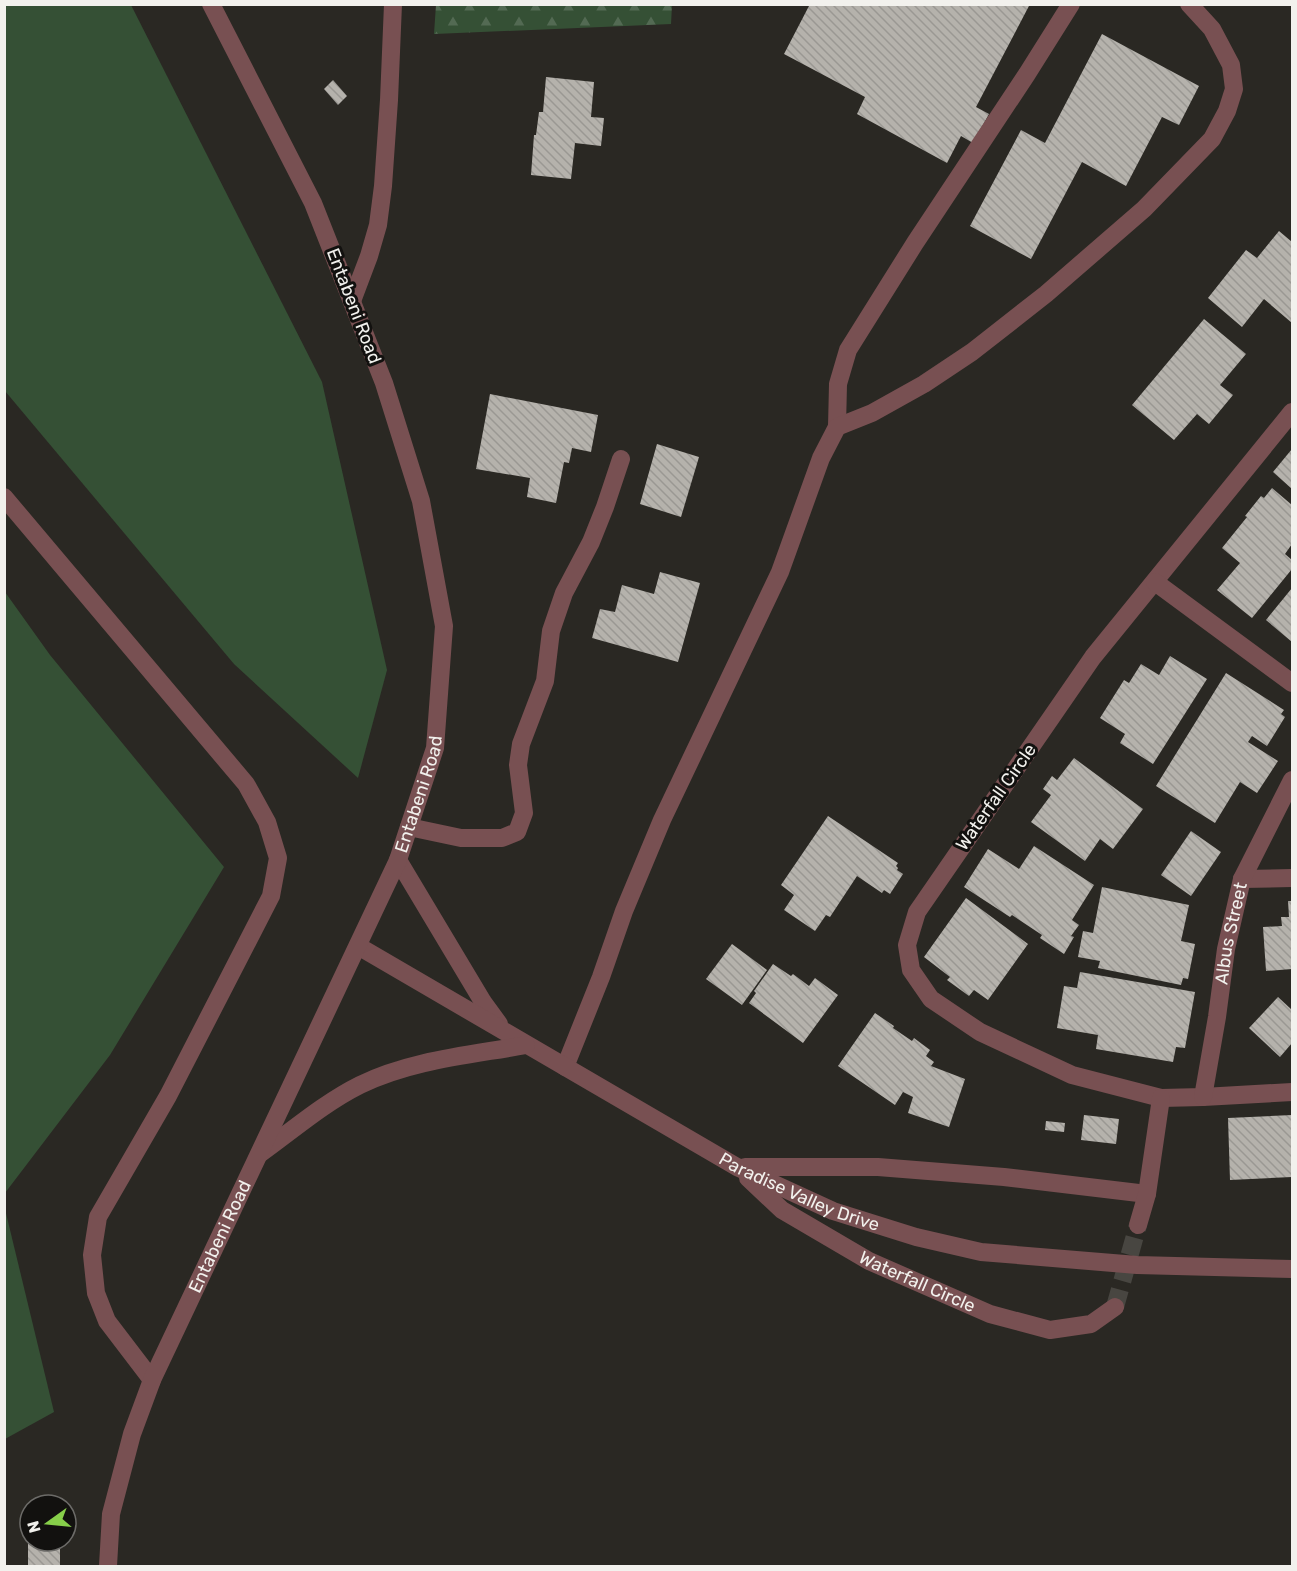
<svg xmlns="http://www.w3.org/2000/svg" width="1297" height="1571" font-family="Rubik,sans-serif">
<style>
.green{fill:#355035}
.forest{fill:url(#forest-firs)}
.building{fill:url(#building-back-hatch)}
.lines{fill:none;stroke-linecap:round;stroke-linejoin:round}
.street-tunnel{stroke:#484641;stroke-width:18;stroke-dasharray:18 9;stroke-linecap:butt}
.lane{stroke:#785052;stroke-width:18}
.street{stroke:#785052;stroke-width:18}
.labels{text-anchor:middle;stroke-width:6;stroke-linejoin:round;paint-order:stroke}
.street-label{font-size:18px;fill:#f2f1ed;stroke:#12110f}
</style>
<defs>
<pattern id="forest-firs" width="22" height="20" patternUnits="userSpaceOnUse" patternTransform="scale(1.5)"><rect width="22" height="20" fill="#355035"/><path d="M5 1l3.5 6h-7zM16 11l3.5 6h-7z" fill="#536a53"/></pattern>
<pattern id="building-back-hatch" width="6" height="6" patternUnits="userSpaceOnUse" patternTransform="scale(1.5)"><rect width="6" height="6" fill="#b5b2ac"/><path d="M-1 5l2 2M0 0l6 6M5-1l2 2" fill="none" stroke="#9a9893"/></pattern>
</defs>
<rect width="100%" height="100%" fill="#2a2823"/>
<!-- green -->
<g class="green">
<path d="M 4,5 L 131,5 L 322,382 L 387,670 L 358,778 L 234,664 L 5,391 Z"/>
<path d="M 5,592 L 50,655 L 224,867 L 110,1055 L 5,1193 Z"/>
<path d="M 4,1205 L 54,1412 L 5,1439 L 4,1439 Z"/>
</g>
<!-- forest -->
<path class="forest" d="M 436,5 L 436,4 L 672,5 L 671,24 L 434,34 Z"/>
<!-- building -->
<g class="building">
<path d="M 810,4 L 1030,4 L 976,107 L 989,114 L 973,143 L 961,136 L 947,163 L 857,114 L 865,97 L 784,54 Z"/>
<path d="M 1102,34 L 1199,86 L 1179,125 L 1162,117 L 1126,186 L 1082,162 L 1031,259 L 970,226 L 1021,130 L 1045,143 Z"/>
<path d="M 546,77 L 594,82 L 591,117 L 604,118 L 601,146 L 575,143 L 571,179 L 531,175 L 534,135 L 536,135 L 539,112 L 543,112 Z"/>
<path d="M 333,80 L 347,96 L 338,105 L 324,89 Z"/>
<path d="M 1279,231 L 1292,242 L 1292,323 L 1264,299 L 1242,327 L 1208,298 L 1246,250 L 1257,258 Z"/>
<path d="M 1204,319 L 1246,354 L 1220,385 L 1233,395 L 1209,424 L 1197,414 L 1174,440 L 1132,405 Z"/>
<path d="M 490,394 L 598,415 L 591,452 L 572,448 L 569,463 L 564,462 L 556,503 L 527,497 L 530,478 L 476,469 Z"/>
<path d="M 657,444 L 699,457 L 681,517 L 640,504 Z"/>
<path d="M 1292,449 L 1292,489 L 1273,472 Z"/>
<path d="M 1272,488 L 1292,505 L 1292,544 L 1285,554 L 1292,560 L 1292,569 L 1252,618 L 1217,590 L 1240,563 L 1222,548 L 1247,517 L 1245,516 L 1261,496 L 1264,498 Z"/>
<path d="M 660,572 L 700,583 L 678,662 L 592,638 L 600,609 L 615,612 L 622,585 L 654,594 Z"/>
<path d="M 1292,588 L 1292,642 L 1266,620 Z"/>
<path d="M 1170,656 L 1207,679 L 1153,764 L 1120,743 L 1125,734 L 1100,718 L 1124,680 L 1129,683 L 1141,664 L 1159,675 Z"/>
<path d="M 1226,673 L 1284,710 L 1281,714 L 1285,717 L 1267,746 L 1252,736 L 1248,742 L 1278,761 L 1257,793 L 1240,782 L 1215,823 L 1156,786 Z"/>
<path d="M 1074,758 L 1143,809 L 1113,849 L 1100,839 L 1085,861 L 1031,822 L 1051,795 L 1043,789 L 1052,776 L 1057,780 Z"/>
<path d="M 828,816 L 898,863 L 896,866 L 898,868 L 897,870 L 903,874 L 890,894 L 884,890 L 882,893 L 857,876 L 830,917 L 826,915 L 815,931 L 784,910 L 794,895 L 781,885 Z"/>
<path d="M 1191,831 L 1221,852 L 1191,896 L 1161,875 Z"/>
<path d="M 1034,846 L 1094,885 L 1072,920 L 1079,925 L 1071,936 L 1074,937 L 1064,954 L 1040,938 L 1042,935 L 1012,915 L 1010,917 L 964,887 L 988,849 L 1019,869 Z"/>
<path d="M 1102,887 L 1189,905 L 1181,941 L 1195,944 L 1188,979 L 1183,978 L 1181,985 L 1098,968 L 1100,961 L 1078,957 L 1083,931 L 1093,933 Z"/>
<path d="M 966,898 L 1028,944 L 988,1000 L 974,990 L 969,996 L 947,980 L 950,977 L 924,957 Z"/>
<path d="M 1288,901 L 1292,901 L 1292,969 L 1266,971 L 1263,927 L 1282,926 L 1281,917 L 1289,917 Z"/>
<path d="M 732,944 L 767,970 L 742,1005 L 706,979 Z"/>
<path d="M 773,964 L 791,976 L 793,974 L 809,986 L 815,978 L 838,995 L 803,1043 L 749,1003 L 756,993 L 754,991 Z"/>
<path d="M 1080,972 L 1195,992 L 1185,1048 L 1176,1047 L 1173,1062 L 1096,1049 L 1098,1035 L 1057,1028 L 1064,986 L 1077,988 Z"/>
<path d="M 1278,997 L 1292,1010 L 1292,1043 L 1280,1057 L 1249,1028 Z"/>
<path d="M 875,1013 L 894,1026 L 893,1028 L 912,1041 L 914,1038 L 930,1050 L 926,1056 L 934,1062 L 931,1066 L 965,1079 L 949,1127 L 908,1113 L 913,1097 L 903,1092 L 895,1105 L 838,1066 Z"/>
<path d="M 1084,1115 L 1119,1119 L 1116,1144 L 1081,1140 Z"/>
<path d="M 1292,1115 L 1292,1177 L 1230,1180 L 1228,1118 Z"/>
<path d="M 1046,1121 L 1065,1123 L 1064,1132 L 1045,1130 Z"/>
<rect x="28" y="1541" width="32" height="25"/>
</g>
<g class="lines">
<!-- street-tunnel -->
<path class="street-tunnel" d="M 1115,1307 L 1138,1225"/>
<!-- lane -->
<g class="lane">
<path d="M 352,301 L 369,256 L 378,225 L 383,186 L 389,100 L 393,4"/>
<path d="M 837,427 L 838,384 L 848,350 L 915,243 L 1027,74 L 1071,4"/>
<path d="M 4,497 L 246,784 L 267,822 L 278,858 L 271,896 L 168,1096 L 98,1217 L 92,1255 L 96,1293 L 107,1321 L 152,1380"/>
<path d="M 565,1067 L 601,977 L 624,911 L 662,820 L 780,572 L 821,458 L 837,427 L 872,413 L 924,384 L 972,352 L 1046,294 L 1144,209 L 1212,139 L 1227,111 L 1234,89 L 1231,65 L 1212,29 L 1189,4"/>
</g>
<!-- street -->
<g class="street">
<path d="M 1292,412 L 1093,657 L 917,912 L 907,945 L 911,970 L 931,999 L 980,1032 L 1072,1075 L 1161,1098 L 1203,1097 L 1292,1092"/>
<path d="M 1155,582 L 1292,683"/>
<path d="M 409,827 L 461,838 L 502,838 L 517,832 L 524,813 L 518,765 L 521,744 L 545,681 L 551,631 L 564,593 L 591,542 L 605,507 L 621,459"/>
<path d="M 398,860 L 483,1002 L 499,1024"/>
<path d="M 1242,879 L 1292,878"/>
<path id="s1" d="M 358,946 L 737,1167 L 833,1211 L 916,1237 L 981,1252 L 1137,1265 L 1292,1269"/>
<path id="s2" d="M 1203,1097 L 1217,1017 L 1226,949 L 1242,879 L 1292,780"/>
<path d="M 261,1153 C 293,1130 324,1103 360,1085 C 411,1060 471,1055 526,1045"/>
<path d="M 745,1167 L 878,1167 L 1004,1177 L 1147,1194"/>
<path id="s3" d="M 748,1178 L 782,1210 L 869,1261 L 990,1314 L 1050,1330 L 1091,1324 L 1115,1307"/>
<path d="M 1138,1225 L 1147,1194 L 1161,1098"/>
<path id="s4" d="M 108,1566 L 111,1514 L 132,1434 L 152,1380 L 398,860 L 435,748 L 444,626 L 421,501 L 384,383 L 313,203 L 211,4"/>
</g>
</g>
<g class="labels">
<!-- street labels -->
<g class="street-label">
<text transform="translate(354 306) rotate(69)" y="6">Entabeni Road</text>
<text dy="6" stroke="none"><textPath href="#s4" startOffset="837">Entabeni Road</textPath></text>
<text transform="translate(996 797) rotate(-55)" y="6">Waterfall Circle</text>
<text dy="6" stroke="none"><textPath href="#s2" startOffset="166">Albus Street</textPath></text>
<text dy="6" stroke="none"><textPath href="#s1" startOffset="506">Paradise Valley Drive</textPath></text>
<text dy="6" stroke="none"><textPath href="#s4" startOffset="351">Entabeni Road</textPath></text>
<text dy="6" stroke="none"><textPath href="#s3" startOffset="200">Waterfall Circle</textPath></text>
</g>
</g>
<!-- border -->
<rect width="1297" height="1571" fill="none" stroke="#f2f1ed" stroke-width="12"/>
<!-- north arrow -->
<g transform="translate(48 1523) rotate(255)"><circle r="28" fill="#12110f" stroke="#6c6b68" stroke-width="1.5"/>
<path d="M0-4.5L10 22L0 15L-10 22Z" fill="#87cf4a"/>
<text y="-9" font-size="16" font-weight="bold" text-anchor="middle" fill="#f2f1ed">N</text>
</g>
</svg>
